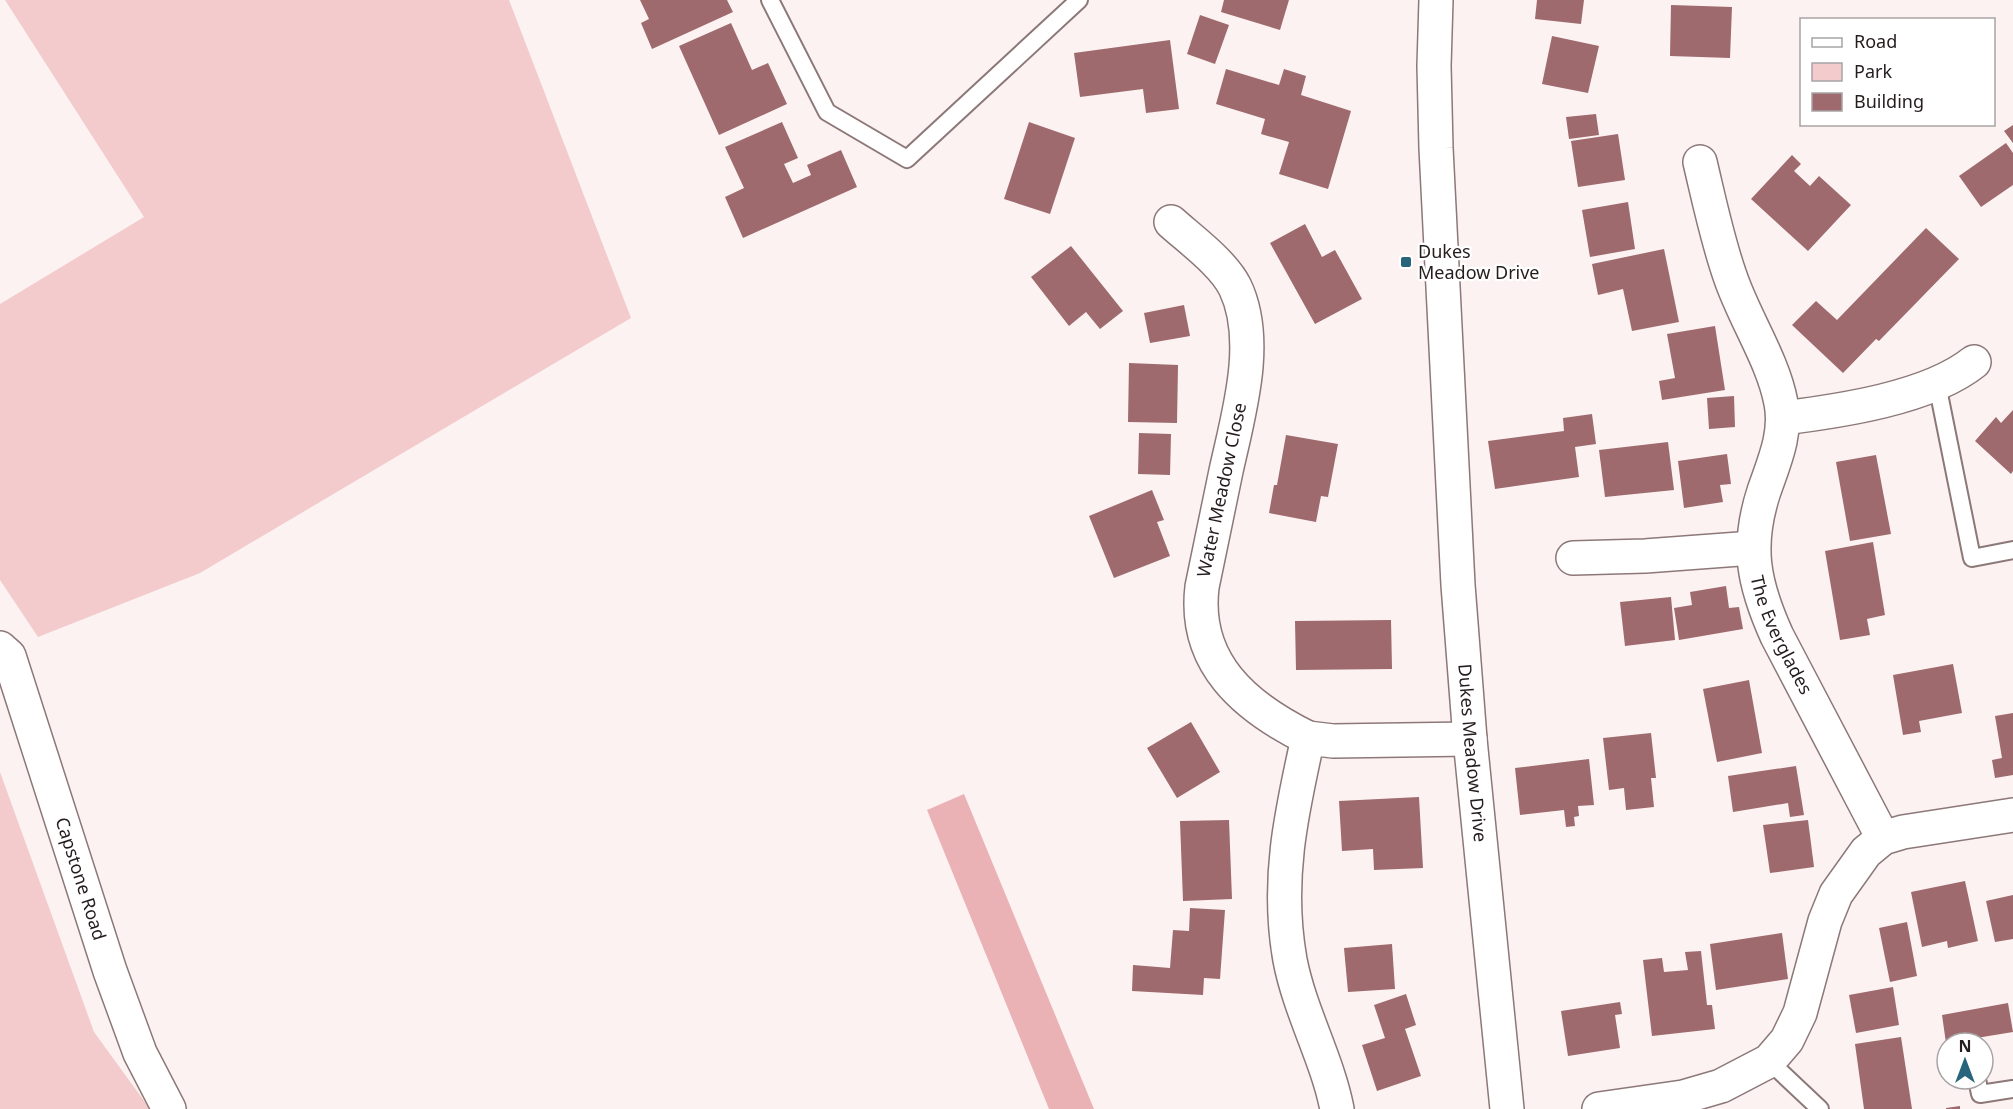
<svg xmlns="http://www.w3.org/2000/svg" width="2013" height="1109" font-family="'Noto Sans',sans-serif">
<style>
.green{fill:#f3cbcd}
.forest{fill:#ebb2b5}
.building{fill:#9e6a6d}
.lines{fill:none;stroke-linecap:round;stroke-linejoin:round}
.lane-casing{stroke:#8d7878;stroke-width:20}
.street-casing{stroke:#8d7878;stroke-width:36}
.secondary-casing{stroke:#8d7878;stroke-width:36}
.lane{stroke:#fff;stroke-width:16}
.street{stroke:#fff;stroke-width:33}
.secondary{stroke:#fff;stroke-width:33}
.poi-dot{fill:#28657c;stroke:#fff;stroke-width:2}
.labels{text-anchor:middle;stroke-width:4.5;stroke-linejoin:round;paint-order:stroke}
.poi-label{font-size:18px;fill:#251c1d;stroke:#fff;text-anchor:start}
.street-label{font-size:18px;fill:#251c1d;stroke:#fff}
</style>
<rect width="100%" height="100%" fill="#fcf2f2"/>
<!-- green -->
<g class="green">
<path d="M 5,0 L 509,0 L 631,318 L 200,573 L 38,637 L 0,580 L 0,304 L 144,217 Z"/>
<path d="M 0,772 L 94,1032 L 150,1109 L 0,1109 Z"/>
</g>
<!-- forest -->
<path class="forest" d="M 964,794 L 1094,1109 L 1049,1109 L 927,810 Z"/>
<!-- building -->
<g class="building">
<path d="M 640,0 L 727,0 L 733,12 L 652,49 L 641,23 L 649,19 Z"/>
<path d="M 1224,0 L 1289,0 L 1280,30 L 1221,12 Z"/>
<path d="M 1537,0 L 1584,0 L 1581,24 L 1535,19 Z"/>
<path d="M 1671,5 L 1732,7 L 1730,58 L 1670,56 Z"/>
<path d="M 1200,15 L 1229,25 L 1215,64 L 1187,54 Z"/>
<path d="M 731,23 L 752,70 L 768,63 L 787,104 L 719,135 L 679,46 Z"/>
<path d="M 1552,36 L 1599,46 L 1588,93 L 1542,84 Z"/>
<path d="M 1170,40 L 1179,109 L 1146,113 L 1143,89 L 1080,97 L 1074,53 Z"/>
<path d="M 1226,69 L 1279,85 L 1284,69 L 1306,76 L 1301,95 L 1351,111 L 1328,189 L 1279,174 L 1289,142 L 1261,134 L 1265,119 L 1216,104 Z"/>
<path d="M 1596,114 L 1599,135 L 1569,139 L 1566,117 Z"/>
<path d="M 782,122 L 798,158 L 784,164 L 793,183 L 811,175 L 807,165 L 841,150 L 857,187 L 743,238 L 725,197 L 744,188 L 725,147 Z"/>
<path d="M 1029,122 L 1075,138 L 1050,214 L 1004,199 Z"/>
<path d="M 2013,125 L 2013,143 L 2004,131 Z"/>
<path d="M 1618,134 L 1625,180 L 1578,187 L 1571,141 Z"/>
<path d="M 2006,143 L 2013,153 L 2013,185 L 1981,207 L 1959,176 Z"/>
<path d="M 1792,155 L 1801,164 L 1794,171 L 1810,186 L 1819,176 L 1851,205 L 1808,251 L 1751,199 Z"/>
<path d="M 1628,202 L 1635,249 L 1590,257 L 1582,210 Z"/>
<path d="M 1305,224 L 1322,257 L 1335,250 L 1362,299 L 1315,324 L 1270,243 Z"/>
<path d="M 1926,228 L 1959,259 L 1879,341 L 1876,339 L 1843,373 L 1792,325 L 1816,301 L 1837,320 Z"/>
<path d="M 1071,246 L 1123,311 L 1100,329 L 1086,312 L 1069,326 L 1031,277 Z"/>
<path d="M 1664,249 L 1679,322 L 1632,331 L 1623,289 L 1598,295 L 1592,264 Z"/>
<path d="M 1184,305 L 1190,336 L 1150,343 L 1144,313 Z"/>
<path d="M 1715,326 L 1725,390 L 1662,400 L 1659,381 L 1675,378 L 1667,334 Z"/>
<path d="M 1129,363 L 1178,365 L 1177,423 L 1128,422 Z"/>
<path d="M 1734,396 L 1735,427 L 1709,429 L 1707,398 Z"/>
<path d="M 2013,410 L 2013,471 L 2011,474 L 1975,441 L 1996,417 L 2001,423 Z"/>
<path d="M 1592,414 L 1596,444 L 1575,447 L 1579,477 L 1495,489 L 1488,441 L 1564,431 L 1563,418 Z"/>
<path d="M 1139,433 L 1171,434 L 1170,475 L 1138,474 Z"/>
<path d="M 1286,435 L 1338,444 L 1328,497 L 1321,496 L 1316,522 L 1269,513 L 1274,485 L 1277,485 Z"/>
<path d="M 1668,442 L 1674,490 L 1605,497 L 1599,450 Z"/>
<path d="M 1727,454 L 1731,484 L 1720,485 L 1723,502 L 1684,508 L 1678,461 Z"/>
<path d="M 1876,455 L 1891,534 L 1850,541 L 1836,462 Z"/>
<path d="M 1152,490 L 1164,520 L 1157,522 L 1170,556 L 1114,578 L 1089,516 Z"/>
<path d="M 1873,542 L 1885,615 L 1867,619 L 1870,635 L 1840,640 L 1825,551 Z"/>
<path d="M 1726,586 L 1729,608 L 1739,607 L 1743,629 L 1679,640 L 1674,608 L 1692,605 L 1690,592 Z"/>
<path d="M 1671,597 L 1675,640 L 1625,646 L 1620,602 Z"/>
<path d="M 1391,620 L 1392,669 L 1296,670 L 1295,621 Z"/>
<path d="M 1953,664 L 1962,713 L 1919,721 L 1921,732 L 1903,735 L 1893,675 Z"/>
<path d="M 1749,680 L 1762,753 L 1717,762 L 1703,689 Z"/>
<path d="M 2013,713 L 2013,775 L 1995,778 L 1992,760 L 2002,758 L 1995,716 Z"/>
<path d="M 1191,722 L 1220,772 L 1177,798 L 1147,748 Z"/>
<path d="M 1651,733 L 1656,778 L 1651,778 L 1654,807 L 1626,810 L 1624,788 L 1609,790 L 1603,738 Z"/>
<path d="M 1589,759 L 1594,805 L 1578,806 L 1579,816 L 1574,817 L 1575,826 L 1566,827 L 1564,810 L 1520,815 L 1515,768 Z"/>
<path d="M 1796,766 L 1804,815 L 1790,817 L 1788,803 L 1733,812 L 1728,776 Z"/>
<path d="M 1419,797 L 1423,868 L 1374,870 L 1373,849 L 1342,851 L 1339,801 Z"/>
<path d="M 1229,820 L 1232,899 L 1183,901 L 1180,821 Z"/>
<path d="M 1808,820 L 1814,867 L 1770,873 L 1763,825 Z"/>
<path d="M 1965,881 L 1978,941 L 1948,948 L 1947,941 L 1922,947 L 1911,892 Z"/>
<path d="M 2013,895 L 2013,939 L 1995,942 L 1986,901 Z"/>
<path d="M 1190,908 L 1225,910 L 1220,979 L 1204,978 L 1203,995 L 1132,991 L 1133,965 L 1170,968 L 1173,930 L 1189,931 Z"/>
<path d="M 1907,922 L 1917,976 L 1890,982 L 1879,928 Z"/>
<path d="M 1782,933 L 1788,979 L 1716,990 L 1710,944 Z"/>
<path d="M 1392,944 L 1395,989 L 1348,992 L 1344,948 Z"/>
<path d="M 1701,951 L 1707,1005 L 1712,1005 L 1715,1029 L 1652,1036 L 1643,960 L 1662,958 L 1664,972 L 1688,970 L 1685,952 Z"/>
<path d="M 1893,987 L 1899,1025 L 1856,1033 L 1849,995 Z"/>
<path d="M 1406,994 L 1416,1025 L 1405,1029 L 1421,1076 L 1377,1091 L 1362,1045 L 1385,1038 L 1374,1005 Z"/>
<path d="M 1620,1002 L 1622,1014 L 1615,1015 L 1620,1048 L 1568,1056 L 1561,1011 Z"/>
<path d="M 2008,1003 L 2013,1032 L 1946,1043 L 1942,1015 Z"/>
<path d="M 1901,1037 L 1912,1109 L 1864,1109 L 1855,1044 Z"/>
<path d="M 1960,1106 L 1960,1109 L 1946,1109 L 1946,1108 Z"/>
</g>
<g class="lines">
<!-- lane casing -->
<g class="lane-casing">
<g id="lane">
<path d="M 770,0 L 827,112 L 907,159 L 1079,0"/>
<path d="M 1937,384 L 1972,558 L 2013,550"/>
<path d="M 1769,1061 L 1820,1109"/>
<path d="M 1977,1079 L 1980,1094 L 2013,1089"/>
</g>
</g>
<!-- street casing -->
<g class="street-casing">
<g id="street">
<path id="s1" d="M 1436,0 L 1434,66 L 1436,148 L 1458,585 L 1470,739 L 1507,1109"/>
<path id="s2" d="M 1700,162 C 1709,200 1717,239 1730,276 C 1744,318 1773,360 1781,403 C 1787,434 1774,462 1764,491 C 1746,546 1753,583 1777,636 L 1883,838"/>
<path d="M 1171,222 C 1191,240 1223,263 1235,287 C 1261,341 1238,416 1226,471 C 1218,509 1210,548 1202,587 C 1193,663 1245,707 1308,738"/>
<path d="M 1783,418 C 1840,411 1929,398 1974,362"/>
<path d="M 1573,558 L 1645,556 L 1753,548"/>
<path d="M 1337,1109 C 1327,1058 1300,1012 1290,960 C 1276,882 1291,814 1308,738 L 1333,741 L 1470,739"/>
<path d="M 1599,1109 L 1683,1097 L 1721,1086 L 1769,1061 L 1787,1040 L 1800,1013 L 1825,921 L 1836,894 L 1866,852 L 1883,838 L 1903,832 L 2013,815"/>
</g>
</g>
<!-- secondary casing -->
<g class="secondary-casing">
<g id="secondary">
<path id="s3" d="M 0,648 L 9,656 L 110,971 L 140,1053 L 169,1109"/>
</g>
</g>
<!-- lane -->
<use href="#lane" class="lane"/>
<!-- street -->
<use href="#street" class="street"/>
<!-- secondary -->
<use href="#secondary" class="secondary"/>
</g>
<!-- markers -->
<rect class="poi-dot" x="1400" y="256" width="12" height="12" rx="3"/>
<g class="labels">
<!-- poi labels -->
<g class="poi-label">
<text x="1418" y="258">Dukes<tspan x="1418" dy="21">Meadow Drive</tspan></text>
</g>
<!-- street labels -->
<g class="street-label">
<text transform="translate(1222 490) rotate(-78)" y="6">Water Meadow Close</text>
<text dy="6" stroke="none"><textPath href="#s2" startOffset="496">The Everglades</textPath></text>
<text dy="6" stroke="none"><textPath href="#s1" startOffset="754">Dukes Meadow Drive</textPath></text>
<text dy="6" stroke="none"><textPath href="#s3" startOffset="246">Capstone Road</textPath></text>
</g>
</g>
<!-- legend -->
<rect x="1800" y="18" width="195" height="108" fill="#ffffff" stroke="#a8a4a5" stroke-width="1.5"/>
<rect x="1812" y="38" width="30" height="9" fill="#ffffff" stroke="#a8a4a5" stroke-width="1.5"/>
<text x="1854" y="48" font-size="18" fill="#251c1d">Road</text>
<rect x="1812" y="63" width="30" height="18" fill="#f3cbcd" stroke="#a8a4a5" stroke-width="1.5"/>
<text x="1854" y="78" font-size="18" fill="#251c1d">Park</text>
<rect x="1812" y="93" width="30" height="18" fill="#9e6a6d" stroke="#a8a4a5" stroke-width="1.5"/>
<text x="1854" y="108" font-size="18" fill="#251c1d">Building</text>
<!-- north arrow -->
<g transform="translate(1965 1061)"><circle r="28" fill="#ffffff" stroke="#a8a4a5" stroke-width="1.5"/>
<path d="M0-4.5L10 22L0 15L-10 22Z" fill="#28657c"/>
<text y="-9" font-size="16" font-weight="bold" text-anchor="middle" fill="#251c1d">N</text>
</g>
</svg>
